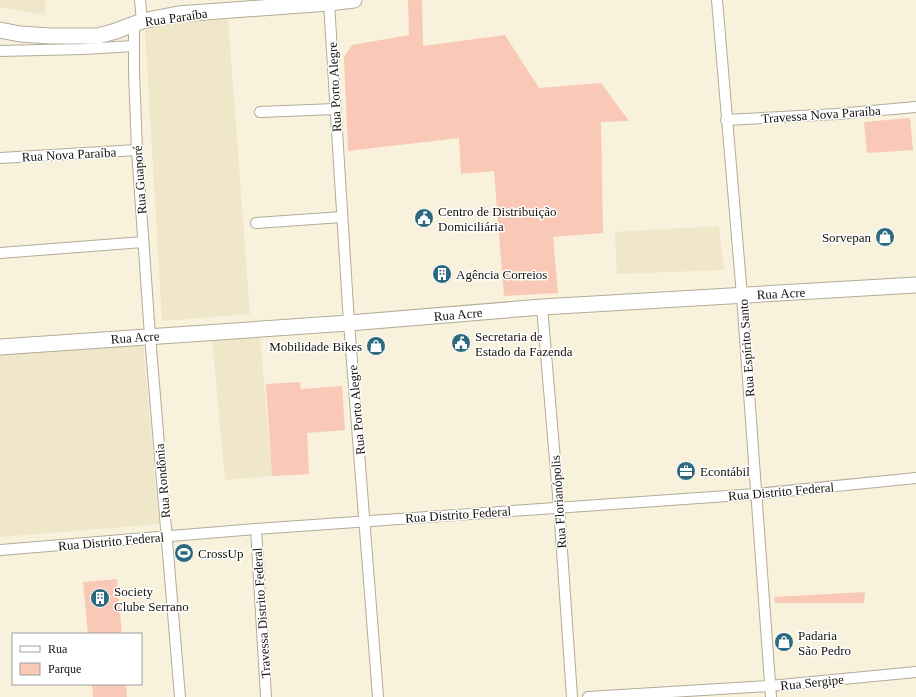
<svg xmlns="http://www.w3.org/2000/svg" width="916" height="697" font-family="'Times New Roman',serif">
<style>
.built{fill:#f0e6ca}
.green{fill:#f9c8b7}
.lines{fill:none;stroke-linecap:round;stroke-linejoin:round}
.street-casing{stroke:#b2ac98;stroke-width:12}
.secondary-casing{stroke:#b2ac98;stroke-width:17}
.street{stroke:#fff;stroke-width:10}
.secondary{stroke:#fff;stroke-width:15}
.labels{text-anchor:middle;stroke-width:3;stroke-linejoin:round;paint-order:stroke}
.street-label{font-size:13px;fill:#14110a;stroke:#fff}
.poi-label{font-size:13px;fill:#14110a;stroke:#fff;text-anchor:start}
</style>
<rect width="100%" height="100%" fill="#f8f1dc"/>
<!-- built -->
<g class="built">
<path d="M 0,0 L 46,0 L 44,15 L 0,7 Z"/>
<path d="M 228,19 L 250,314 L 162,321 L 145,31 L 156,22 Z"/>
<path d="M 719,226 L 724,270 L 617,274 L 615,232 Z"/>
<path d="M 260,336 L 272,476 L 225,480 L 212,339 Z"/>
<path d="M 143,342 L 159,524 L 0,537 L 0,353 Z"/>
</g>
<!-- green -->
<g class="green">
<path d="M 408,0 L 422,0 L 423,46 L 505,35 L 539,88 L 601,83 L 629,121 L 601,122 L 603,233 L 553,237 L 558,293 L 504,296 L 494,171 L 461,174 L 459,138 L 348,151 L 344,57 L 352,45 L 409,35 Z"/>
<path d="M 910,118 L 913,150 L 867,153 L 864,122 Z"/>
<path d="M 300,382 L 301,389 L 342,386 L 345,430 L 307,433 L 309,474 L 272,476 L 266,384 Z"/>
<path d="M 117,579 L 122,634 L 88,634 L 83,582 Z"/>
<path d="M 865,592 L 864,603 L 775,603 L 774,597 Z"/>
<path d="M 92,684 L 126,684 L 127,697 L 93,697 Z"/>
</g>
<g class="lines">
<!-- street casing -->
<g class="street-casing">
<g id="street">
<path d="M 140,0 L 142,21"/>
<path d="M 717,0 L 742,296 L 771,697"/>
<path d="M 329,3 L 349,323 L 378,697"/>
<path d="M 134,24 L 134,73 L 137,150 L 150,336 L 180,697"/>
<path d="M 0,51 L 83,49 L 134,46"/>
<path d="M 260,112 L 335,109"/>
<path d="M 726,120 L 837,114 L 916,107"/>
<path d="M 0,158 L 137,150"/>
<path d="M 256,223 L 342,217"/>
<path d="M 0,253 L 143,242"/>
<path d="M 542,307 L 559,507 L 572,697"/>
<path d="M 256,529 L 266,697"/>
<path d="M 0,550 L 256,529 L 756,494 L 916,478"/>
<path d="M 588,697 L 770,686 L 916,672"/>
</g>
</g>
<!-- secondary casing -->
<g class="secondary-casing">
<g id="secondary">
<path d="M 0,30 L 20,34 L 50,36 L 98,36 L 116,31 L 142,21 L 178,14 L 329,3 L 354,0"/>
<path d="M 0,347 L 349,323 L 542,307 L 916,285"/>
</g>
</g>
<!-- street -->
<use href="#street" class="street"/>
<!-- secondary -->
<use href="#secondary" class="secondary"/>
</g>
<!-- icons -->
<defs>
<g id="civic-disc" transform="scale(1)"><circle r="9.5" fill="#2b697f" stroke="#fff"/><path d="M-.6-6.5H3V-4.5H.6V-3L4-1V1h2V6H-6V1h2V-1L-.6-3ZM-1.2 2.5V6h2.4V2.5Z" fill="#fff"/></g>
<g id="shop-disc" transform="scale(1)"><circle r="9.5" fill="#2b697f" stroke="#fff"/><path d="M-5-2.5h2.3a2.7 3.5 0 0 1 5.4 0H5L5.5 6h-11ZM-1.5-2.5h3a1.5 2.3 0 0 0-3 0Z" fill="#fff"/></g>
<g id="building-disc" transform="scale(1)"><circle r="9.5" fill="#2b697f" stroke="#fff"/><path d="M-4-6H4V6H1V3H-1V6H-4ZM-2.5-4.3h1.7v1.8h-1.7ZM.8-4.3h1.7v1.8H.8ZM-2.5-1h1.7V.8h-1.7ZM.8-1h1.7V.8H.8Z" fill="#fff"/></g>
<g id="office-disc" transform="scale(1)"><circle r="9.5" fill="#2b697f" stroke="#fff"/><path d="M-6-3h4V-5.5h4V-3h4V5H-6ZM-1-4.5V-3h2v-1.5ZM-6 0V1H6V0Z" fill="#fff"/></g>
<g id="stadium-disc" transform="scale(1)"><circle r="9.5" fill="#2b697f" stroke="#fff"/><path d="M0-5a6.5 5 0 1 0 0 10a6.5 5 0 1 0 0-10ZM-3.5-1.8h7v3.6h-7Z" fill="#fff"/></g>
</defs>
<g fill-rule="evenodd">
<use href="#civic-disc" x="424" y="218"/>
<use href="#shop-disc" x="885" y="237"/>
<use href="#building-disc" x="442" y="274"/>
<use href="#civic-disc" x="461" y="343"/>
<use href="#shop-disc" x="376" y="346"/>
<use href="#office-disc" x="686" y="471"/>
<use href="#stadium-disc" x="184" y="553"/>
<use href="#building-disc" x="100" y="598"/>
<use href="#shop-disc" x="784" y="642"/>
</g>
<g class="labels">
<!-- street labels -->
<g class="street-label">
<text transform="translate(176 17) rotate(-8)" y="5">Rua Paraíba</text>
<text transform="translate(334 87) rotate(-93)" y="5">Rua Porto Alegre</text>
<text transform="translate(821 114) rotate(-4)" y="5">Travessa Nova Paraíba</text>
<text transform="translate(69 154) rotate(-3)" y="5">Rua Nova Paraíba</text>
<text transform="translate(139 180) rotate(-94)" y="5">Rua Guaporé</text>
<text transform="translate(781 293) rotate(-3)" y="5">Rua Acre</text>
<text transform="translate(458 314) rotate(-5)" y="5">Rua Acre</text>
<text transform="translate(135 337) rotate(-4)" y="5">Rua Acre</text>
<text transform="translate(746 348) rotate(-94)" y="5">Rua Espírito Santo</text>
<text transform="translate(356 410) rotate(-95)" y="5">Rua Porto Alegre</text>
<text transform="translate(162 481) rotate(-95)" y="5">Rua Rondônia</text>
<text transform="translate(781 491) rotate(-5)" y="5">Rua Distrito Federal</text>
<text transform="translate(558 502) rotate(-94)" y="5">Rua Florianópolis</text>
<text transform="translate(458 514) rotate(-4)" y="5">Rua Distrito Federal</text>
<text transform="translate(111 541) rotate(-5)" y="5">Rua Distrito Federal</text>
<text transform="translate(261 613) rotate(-94)" y="5">Travessa Distrito Federal</text>
<text transform="translate(812 682) rotate(-6)" y="5">Rua Sergipe</text>
</g>
<!-- poi labels -->
<g class="poi-label">
<text x="438" y="216">Centro de Distribuição<tspan x="438" dy="15">Domiciliária</tspan></text>
<text x="871" y="242" text-anchor="end">Sorvepan</text>
<text x="456" y="279">Agência Correios</text>
<text x="475" y="341">Secretaria de<tspan x="475" dy="15">Estado da Fazenda</tspan></text>
<text x="362" y="351" text-anchor="end">Mobilidade Bikes</text>
<text x="700" y="476">Econtábil</text>
<text x="198" y="558">CrossUp</text>
<text x="114" y="596">Society<tspan x="114" dy="15">Clube Serrano</tspan></text>
<text x="798" y="640">Padaria<tspan x="798" dy="15">São Pedro</tspan></text>
</g>
</g>
<!-- legend -->
<rect x="12" y="633" width="130" height="52" fill="#ffffff" stroke="#a1a09d"/>
<rect x="20" y="646" width="20" height="6" fill="#ffffff" stroke="#a1a09d"/>
<text x="48" y="653" font-size="12" fill="#14110a">Rua</text>
<rect x="20" y="663" width="20" height="12" fill="#f9c8b7" stroke="#a1a09d"/>
<text x="48" y="673" font-size="12" fill="#14110a">Parque</text>
</svg>
